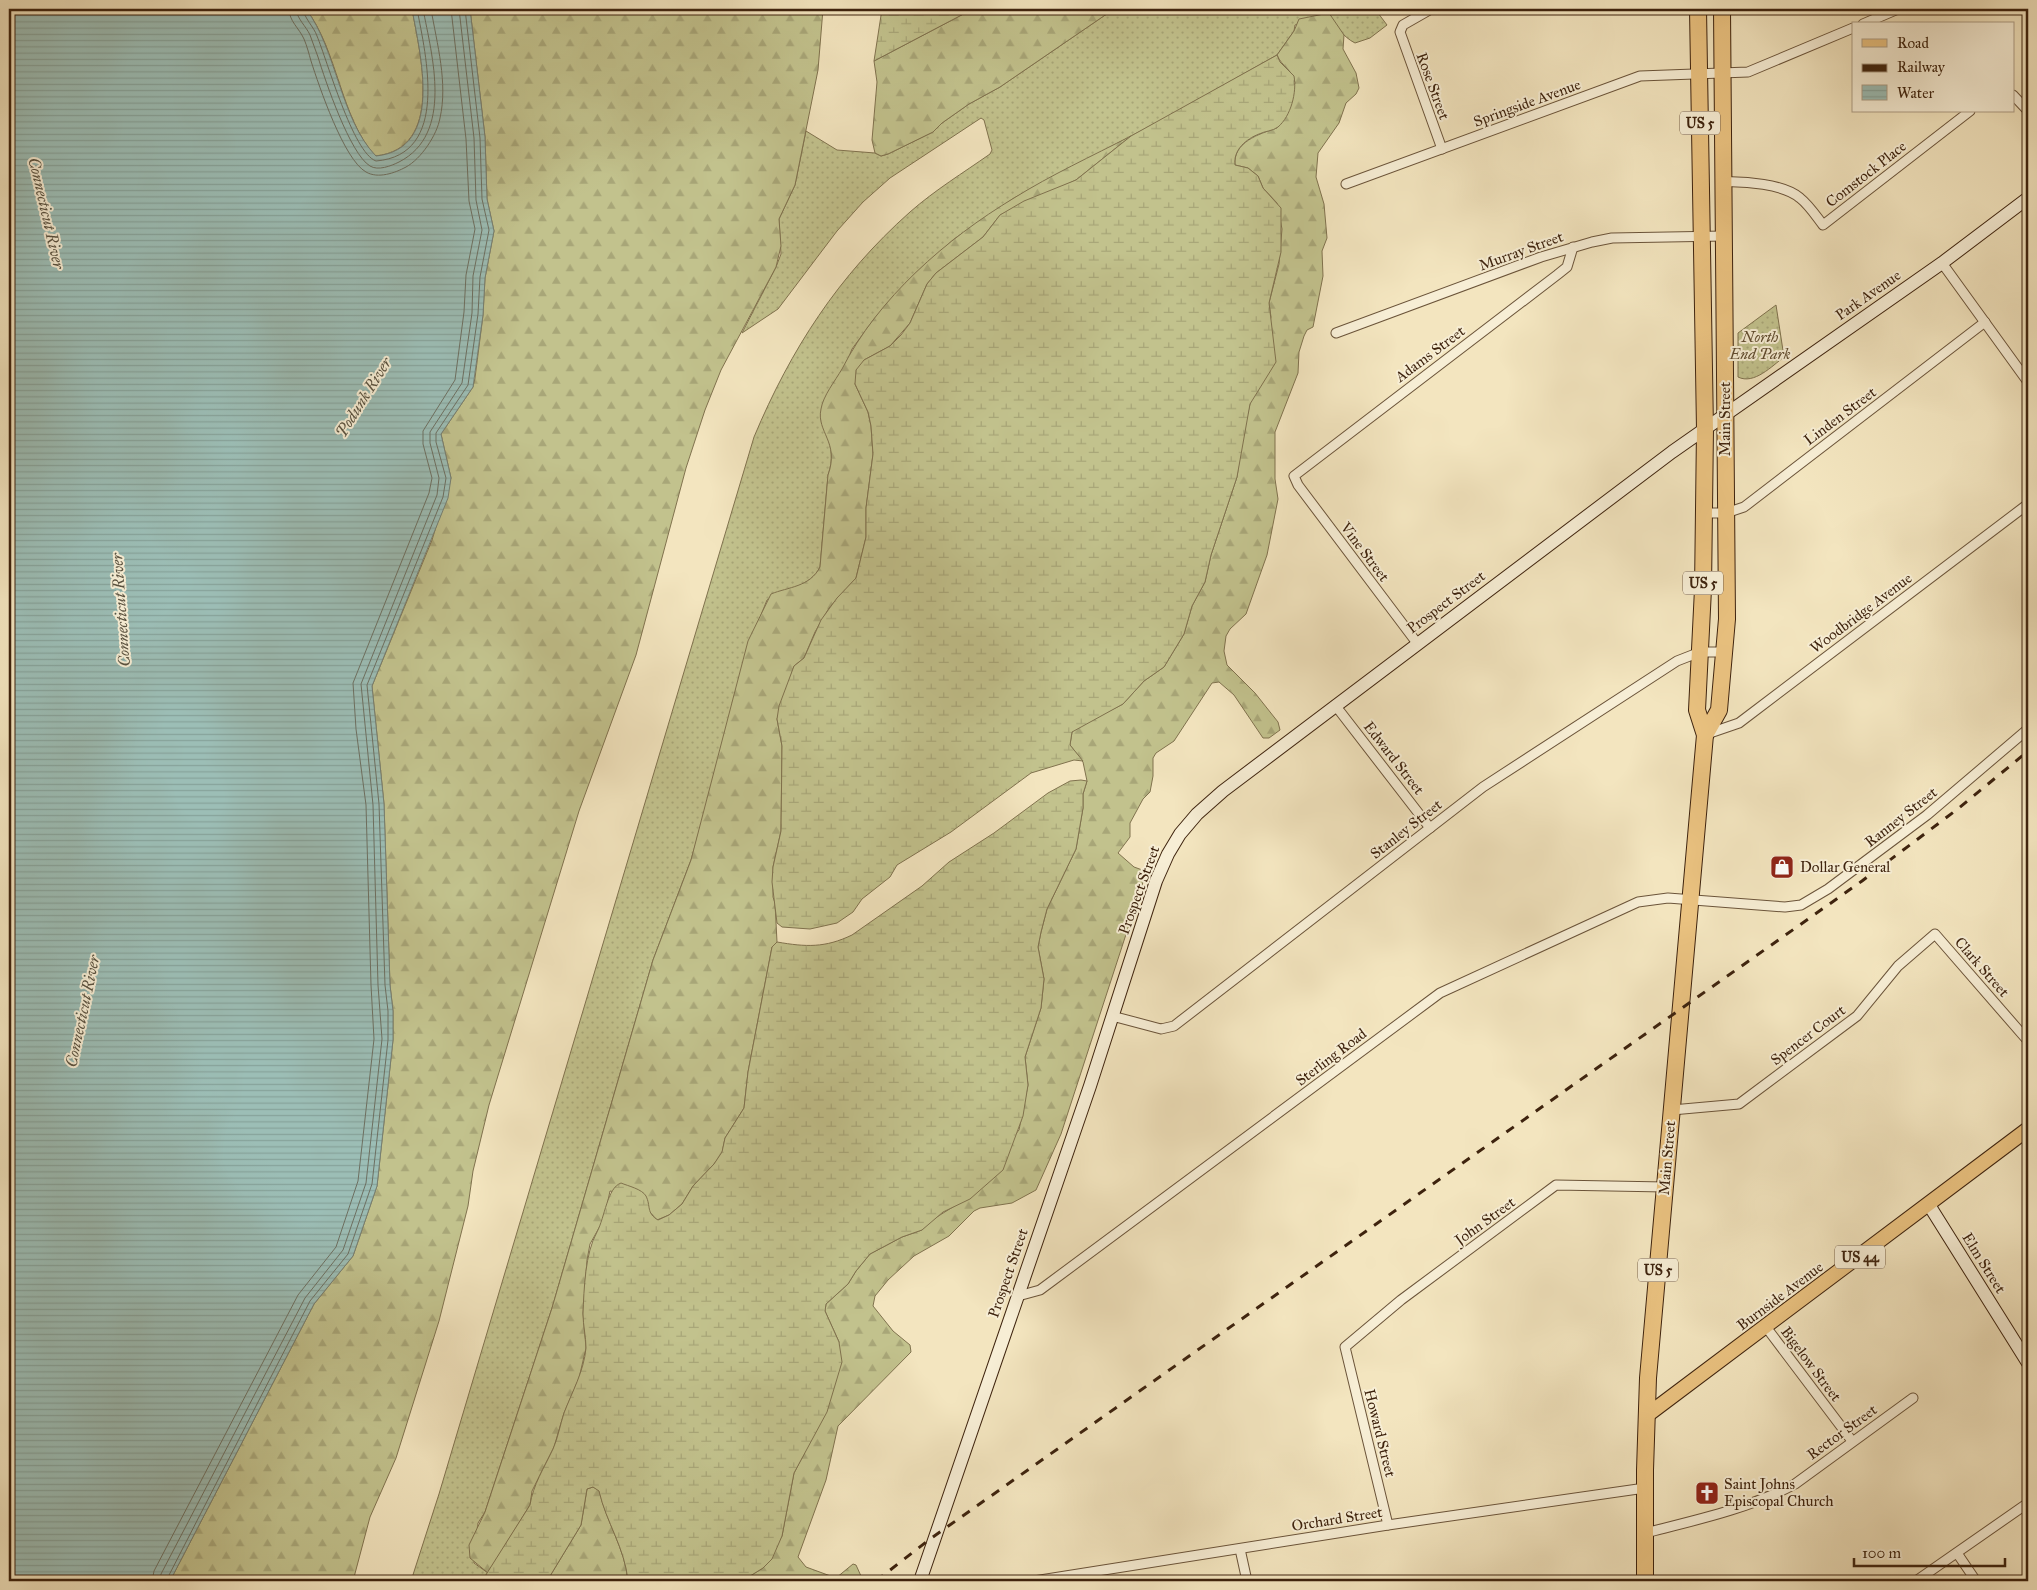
<svg xmlns="http://www.w3.org/2000/svg" width="2037" height="1590" font-family="'IM FELL Great Primer',serif">
<style>
.grass{fill:url(#grass-dots);stroke:#80724e}
.forest{fill:url(#forest-firs);stroke:#80724e}
.wetland{fill:url(#wetland-marsh);stroke:#80724e}
.water{fill:url(#water-rules);stroke:#768073}
.lines{fill:none;stroke-linecap:round;stroke-linejoin:round}
.shore{stroke:#6d7062;stroke-width:1}
.street-casing{stroke:#6b543a;stroke-width:11}
.secondary-casing{stroke:#3e230e;stroke-width:14}
.primary-casing{stroke:#3e230e;stroke-width:16}
.highway-casing{stroke:#3e230e;stroke-width:18}
.street{stroke:#f7eed5;stroke-width:9}
.secondary{stroke:#f7eed5;stroke-width:12}
.primary{stroke:#eac280;stroke-width:14}
.highway{stroke:#eac280;stroke-width:16}
.rail{stroke:#3e230e;stroke-width:3;stroke-dasharray:9 9;stroke-linecap:butt}
.labels{text-anchor:middle;stroke-width:4;stroke-linejoin:round;paint-order:stroke}
.shield{fill:#f7eed5;stroke:#76604a;stroke-width:1}
.shield-label{font-size:14px;font-weight:bold;fill:#3e230e}
.street-label{font-size:15px;fill:#3e230e;stroke:#f7eed5}
.park-label{font-size:15px;font-style:italic;fill:#5f4b2e;stroke:#f7eed5}
.poi-label{font-size:15px;fill:#3e230e;stroke:#f7eed5;text-anchor:start}
.water-label{font-size:16px;font-style:italic;fill:#5a5240;stroke:#f7eed5}
</style>
<defs>
<pattern id="grass-dots" width="8" height="8" patternUnits="userSpaceOnUse" patternTransform="scale(1.25)"><rect width="8" height="8" fill="#c2c28d"/><path d="M2 2h.1M6 6h.1" fill="none" stroke="#a8a678" stroke-width="1.8" stroke-linecap="round"/></pattern>
<pattern id="forest-firs" width="22" height="20" patternUnits="userSpaceOnUse" patternTransform="scale(1.25)"><rect width="22" height="20" fill="#c2c28d"/><path d="M5 1l3.5 6h-7zM16 11l3.5 6h-7z" fill="#a8a678"/></pattern>
<pattern id="wetland-marsh" width="20" height="14" patternUnits="userSpaceOnUse" patternTransform="scale(1.25)"><rect width="20" height="14" fill="#c2c28d"/><path d="M1 5h8M5 5V1M11 12h8M15 12V8" fill="none" stroke="#a8a678"/></pattern>
<pattern id="water-rules" width="6" height="5" patternUnits="userSpaceOnUse" patternTransform="scale(1.25)"><rect width="6" height="5" fill="#9cbeb6"/><path d="M0 2.5h6" fill="none" stroke="#87a39b"/></pattern>
</defs>
<rect width="100%" height="100%" fill="#f3e5bf"/>
<filter id="stains"><feTurbulence type="fractalNoise" baseFrequency=".004" numOctaves="4"/><feColorMatrix values="0 0 0 0 .2 0 0 0 0 .09 0 0 0 0 .02 0 0 0 .5 -.17"/></filter>
<radialGradient id="worn" r=".72"><stop offset=".6" stop-color="#630" stop-opacity="0"/><stop offset="1" stop-color="#630" stop-opacity=".3"/></radialGradient>
<!-- grass -->
<g class="grass">
<path d="M 1114,9 L 1375,9 L 1387,25 L 1370,38 L 1355,43 C 1343,37 1335,25 1328,13 L 1295,25 L 1294,31 L 1277,55 L 1167,117 L 1014,198 L 954,239 L 917,272 L 874,319 L 852,349 L 822,423 C 830,442 835,455 828,475 L 820,567 C 811,586 784,591 767,600 L 761,615 L 691,860 L 653,960 L 552,1308 L 485,1512 L 478,1523 L 474,1563 L 488,1573 L 482,1581 L 411,1581 L 439,1494 L 754,437 C 791,349 838,276 910,212 C 935,190 963,173 990,154 L 992,150 L 984,120 L 981,118 L 890,178 L 863,202 L 837,231 L 778,309 L 742,333 L 776,267 L 781,254 L 779,219 L 795,185 L 806,131 L 837,150 L 875,153 L 881,156 L 888,154 L 933,132 L 942,123 L 969,104 L 1000,87 Z"/>
<path d="M 1776,305 L 1784,357 C 1772,366 1754,385 1738,377 L 1738,333 Z"/>
</g>
<!-- forest -->
<g class="forest">
<path d="M 306,9 L 412,9 C 420,54 445,149 375,156 C 340,116 338,51 306,9 Z"/>
<path d="M 470,9 L 823,9 L 818,70 L 795,185 L 779,219 L 781,246 L 776,267 L 721,370 L 705,410 L 686,468 L 636,655 L 579,811 L 489,1105 L 473,1171 L 468,1206 L 439,1321 L 396,1458 L 370,1517 L 353,1581 L 170,1581 L 314,1304 L 353,1256 L 377,1186 L 393,1040 L 393,1011 L 390,985 L 384,804 L 372,686 L 432,540 L 451,478 L 441,434 L 473,387 L 475,378 L 483,315 L 485,278 L 494,231 L 487,199 L 485,137 Z"/>
<path d="M 973,9 L 1114,9 L 1000,87 L 969,104 L 942,123 L 933,132 L 888,154 L 881,156 L 875,153 L 872,140 L 877,82 L 874,61 Z"/>
<path d="M 1329,13 L 1344,35 L 1343,49 L 1356,73 L 1359,88 L 1356,94 L 1346,103 L 1339,123 L 1318,153 L 1316,177 L 1324,204 L 1327,238 L 1322,251 L 1323,276 L 1313,327 L 1307,330 L 1304,336 L 1299,352 L 1298,373 L 1275,432 L 1275,479 L 1278,499 L 1267,555 L 1246,614 L 1230,629 L 1226,636 L 1224,651 L 1227,665 L 1255,693 L 1278,722 L 1280,730 L 1269,738 L 1263,738 L 1234,695 L 1219,682 L 1212,683 L 1174,741 L 1156,753 L 1153,758 L 1153,776 L 1150,792 L 1143,799 L 1130,823 L 1130,837 L 1118,853 L 1134,867 L 1145,871 L 1145,876 L 1061,1134 L 1036,1190 L 1012,1203 L 980,1208 L 974,1211 L 949,1236 L 914,1256 L 888,1280 L 875,1296 L 873,1306 L 893,1331 L 910,1345 L 911,1352 L 838,1426 L 826,1480 L 798,1557 L 806,1567 L 836,1578 L 853,1564 L 856,1565 L 861,1576 L 854,1581 L 742,1581 L 763,1568 L 782,1536 L 794,1473 L 804,1454 L 839,1342 L 825,1311 L 826,1304 L 848,1284 L 856,1271 L 870,1254 L 902,1237 L 922,1230 L 932,1220 L 956,1205 L 1019,1130 L 1028,1085 L 1025,1057 L 1041,1008 L 1044,979 L 1038,947 L 1041,932 L 1047,909 L 1076,849 L 1083,808 L 1083,794 L 1087,781 L 1083,762 L 1070,745 L 1072,732 L 1078,727 L 1123,704 L 1144,681 L 1164,667 L 1184,634 L 1192,606 L 1205,582 L 1211,555 L 1237,477 L 1243,433 L 1271,317 L 1269,303 L 1279,264 L 1282,229 L 1277,203 L 1263,188 L 1258,176 L 1248,168 L 1235,165 C 1233,142 1259,134 1277,128 L 1295,83 C 1293,70 1282,67 1277,55 L 1294,31 L 1299,19 Z"/>
<path d="M 1131,136 L 1076,180 L 1000,215 L 983,237 L 936,273 L 927,284 L 910,323 L 890,346 L 864,360 L 855,384 L 868,412 L 871,426 L 873,454 L 866,508 L 866,537 L 856,578 L 829,608 L 815,632 L 804,658 L 794,666 L 777,719 L 782,746 L 781,831 L 773,867 L 773,897 L 775,903 L 777,942 L 772,947 L 748,1072 L 744,1108 L 725,1138 L 722,1153 L 714,1164 L 693,1186 L 682,1204 L 669,1215 L 657,1220 L 648,1210 L 646,1197 L 610,1191 L 604,1219 L 590,1244 L 587,1260 L 583,1313 L 586,1348 L 579,1378 L 564,1413 L 554,1447 L 532,1491 L 530,1505 L 488,1573 L 470,1558 L 469,1545 L 485,1512 L 552,1308 L 653,960 L 691,860 L 748,641 L 771,594 C 788,587 810,587 820,567 L 828,475 C 840,442 816,432 821,409 C 823,396 835,381 842,369 C 878,298 946,239 1014,198 C 1051,175 1092,156 1131,136 Z"/>
<path d="M 593,1487 L 599,1490 C 606,1522 625,1548 628,1581 L 547,1581 L 581,1525 L 587,1489 Z"/>
</g>
<!-- wetland -->
<g class="wetland">
<path d="M 882,9 L 973,9 L 874,61 Z"/>
<path d="M 1277,55 L 1280,62 L 1294,76 C 1297,92 1291,116 1278,127 C 1273,131 1265,131 1259,134 C 1246,139 1233,150 1235,165 L 1248,168 L 1258,176 L 1263,188 L 1281,208 L 1281,252 L 1269,303 L 1276,362 L 1250,404 L 1237,477 L 1211,555 L 1205,582 L 1192,606 L 1184,634 L 1164,667 L 1144,681 L 1123,704 L 1072,732 L 1070,745 L 1083,761 L 1074,760 L 1031,773 L 951,832 L 897,865 L 890,877 L 862,899 L 853,912 L 837,923 L 810,929 L 782,927 L 777,923 L 772,882 L 773,867 L 781,831 L 782,746 L 777,719 L 779,706 L 794,666 L 804,658 L 821,620 L 837,598 L 856,578 L 866,537 L 866,508 L 873,454 L 871,426 L 868,412 L 855,384 L 856,370 L 864,360 L 890,346 L 901,335 L 910,323 L 927,284 L 936,273 L 983,237 L 1000,215 L 1024,201 L 1076,180 L 1131,136 Z"/>
<path d="M 1081,780 L 1087,781 L 1083,794 L 1083,808 L 1076,849 L 1047,909 L 1041,932 L 1038,947 L 1044,979 L 1041,1008 L 1025,1057 L 1028,1085 L 1023,1116 L 1003,1170 L 970,1199 L 943,1212 L 922,1230 L 902,1237 L 870,1254 L 856,1271 L 848,1284 L 826,1304 L 825,1311 L 839,1342 L 842,1362 L 827,1412 L 794,1473 L 782,1536 L 772,1559 L 763,1568 L 742,1581 L 628,1581 C 625,1548 606,1522 599,1491 L 593,1487 L 587,1489 L 581,1525 L 547,1581 L 482,1581 L 530,1505 C 533,1485 544,1468 553,1449 C 558,1438 560,1425 564,1413 C 572,1392 584,1371 586,1348 C 586,1337 583,1325 583,1314 C 584,1289 585,1253 597,1232 C 605,1217 607,1188 621,1183 C 628,1186 642,1189 646,1196 C 651,1206 646,1213 658,1220 L 669,1215 L 682,1204 L 693,1186 L 714,1164 L 722,1152 L 725,1138 L 744,1108 L 748,1072 L 772,947 L 777,942 C 806,947 825,948 852,935 L 922,886 L 949,862 L 994,833 L 1048,793 L 1070,781 Z"/>
</g>
<!-- water -->
<path class="water" d="M 9,9 L 306,9 C 337,50 340,119 376,156 C 445,149 420,54 412,9 L 470,9 L 485,137 L 487,199 L 494,231 L 485,278 L 483,315 L 473,387 L 441,434 L 451,478 L 448,498 L 372,686 L 384,804 L 390,985 L 393,1011 L 393,1040 L 377,1186 L 353,1256 L 314,1304 L 170,1581 L 9,1581 Z"/>
<g class="lines">
<!-- shore -->
<g class="shore">
<path d="M 289,9 C 289,21 299,28 304,39 C 307,46 309,54 311,61 C 319,86 344,160 366,172 C 378,179 395,173 406,167 C 421,159 437,135 440,118 C 448,83 437,44 431,9"/>
<path d="M 296,9 C 297,19 306,26 310,35 C 313,42 315,50 318,57 C 325,80 350,154 370,166 C 378,171 391,166 399,162 C 454,134 432,56 423,9"/>
<path d="M 303,9 C 304,18 314,27 317,36 C 327,60 353,153 376,161 C 450,155 426,56 417,9"/>
<path d="M 152,1581 L 154,1571 L 298,1295 L 336,1247 L 358,1181 L 374,1039 L 371,985 L 366,805 L 356,729 L 353,683 L 429,493 L 432,478 L 423,444 L 423,431 L 455,380 L 464,312 L 466,275 L 475,229 L 469,201 L 466,139 L 451,9"/>
<path d="M 160,1581 L 161,1574 L 305,1298 L 343,1250 L 366,1183 L 382,1039 L 378,985 L 373,805 L 361,684 L 437,495 L 439,478 L 430,443 L 430,432 L 462,383 L 472,313 L 473,276 L 482,230 L 476,200 L 474,138 L 459,9"/>
<path d="M 166,1581 L 310,1301 L 348,1254 L 372,1184 L 388,1040 L 388,1011 L 385,985 L 379,804 L 367,685 L 443,497 L 446,478 L 436,442 L 436,433 L 468,385 L 478,314 L 480,277 L 489,230 L 482,199 L 480,138 L 465,9"/>
</g>
<!-- street casing -->
<g class="street-casing">
<g id="street">
<path d="M 1431,9 L 1403,25 L 1400,32 L 1442,149"/>
<path d="M 1863,24 L 1898,9"/>
<path d="M 2013,95 L 2028,111"/>
<path d="M 1723,182 C 1744,181 1784,184 1800,198 C 1809,205 1816,216 1823,225 L 1970,111"/>
<path d="M 1346,184 L 1640,76 L 1748,72 L 1853,28"/>
<path d="M 1942,263 L 2028,382"/>
<path d="M 1336,333 L 1541,257 L 1592,242 L 1612,238 L 1724,236"/>
<path d="M 1704,513 L 1726,513 L 1744,507 L 1985,322"/>
<path d="M 1417,643 L 1298,485 L 1294,476 L 1557,275 L 1567,267 L 1573,247"/>
<path d="M 1335,705 L 1430,828"/>
<path d="M 1707,734 L 1739,723 L 2028,504"/>
<path d="M 1112,1016 L 1161,1029 L 1174,1026 L 1483,787 L 1677,661 L 1700,652 L 1725,652"/>
<path d="M 1672,1110 L 1739,1104 L 1857,1016 L 1898,966 L 1935,934 L 2028,1041"/>
<path d="M 1018,1296 L 1040,1290 L 1440,993 L 1638,902 L 1668,898 L 1785,907 L 1801,905 L 1828,889 L 1927,815 L 2028,729"/>
<path d="M 1766,1327 L 1852,1441"/>
<path d="M 1388,1525 L 1345,1347 L 1401,1300 L 1556,1185 L 1665,1187"/>
<path d="M 1645,1533 C 1696,1520 1748,1509 1795,1484 L 1913,1398"/>
<path d="M 1240,1549 L 1247,1581"/>
<path d="M 1957,1553 L 1976,1581"/>
<path d="M 1034,1581 L 1388,1525 L 1645,1488"/>
<path d="M 1916,1581 L 2028,1503"/>
</g>
</g>
<!-- secondary casing -->
<g class="secondary-casing">
<g id="secondary">
<path d="M 1929,1205 L 2028,1363"/>
<path d="M 920,1581 L 1090,1086 L 1156,881 L 1168,854 L 1180,834 L 1197,814 L 1223,791 L 1672,452 L 1942,263 L 2028,198"/>
</g>
</g>
<!-- primary casing -->
<g class="primary-casing">
<path id="primary" d="M 1646,1416 L 2028,1129"/>
</g>
<!-- highway casing -->
<g class="highway-casing">
<g id="highway">
<path d="M 1705,735 L 1719,710 L 1727,619 L 1722,9"/>
<path d="M 1645,1581 L 1645,1470 L 1648,1378 L 1705,735 L 1697,710 L 1703,589 L 1705,429 L 1698,9"/>
</g>
</g>
<!-- street -->
<use href="#street" class="street"/>
<!-- secondary -->
<use href="#secondary" class="secondary"/>
<!-- primary -->
<use href="#primary" class="primary"/>
<!-- highway -->
<use href="#highway" class="highway"/>
<!-- rail -->
<path class="rail" d="M 876,1581 L 930,1539 L 1862,881 L 1959,808 L 2028,751"/>
</g>
<!-- icons -->
<defs>
<g id="shop-square" transform="scale(1.25)"><rect x="-9" y="-9" width="18" height="18" rx="4" fill="#8f2418" stroke="#f7eed5"/><path d="M-5-2.5h2.3a2.7 3.5 0 0 1 5.4 0H5L5.5 6h-11ZM-1.5-2.5h3a1.5 2.3 0 0 0-3 0Z" fill="#fff"/></g>
<g id="church-square" transform="scale(1.25)"><rect x="-9" y="-9" width="18" height="18" rx="4" fill="#8f2418" stroke="#f7eed5"/><path d="M-1.2-6h2.4v3.5h3.3v2.4h-3.3V6h-2.4V-.1h-3.3v-2.4h3.3Z" fill="#fff"/></g>
</defs>
<g fill-rule="evenodd">
<use href="#shop-square" x="1782" y="867"/>
<use href="#church-square" x="1707" y="1493"/>
</g>
<g class="labels">
<!-- shield labels -->
<g class="shield">
<rect x="1680" y="111.5" width="40" height="23" rx="4"/>
<rect x="1683" y="571.5" width="40" height="23" rx="4"/>
<rect x="1835" y="1245.5" width="50" height="23" rx="4"/>
<rect x="1638" y="1258.5" width="40" height="23" rx="4"/>
</g>
<g class="shield-label">
<text x="1700" y="128">US 5</text>
<text x="1703" y="588">US 5</text>
<text x="1860" y="1262">US 44</text>
<text x="1658" y="1275">US 5</text>
</g>
<!-- street labels -->
<g class="street-label">
<text transform="translate(1433 86) rotate(70)" y="5">Rose Street</text>
<text transform="translate(1527 103) rotate(-20)" y="5">Springside Avenue</text>
<text transform="translate(1866 174) rotate(-38)" y="5">Comstock Place</text>
<text transform="translate(1521 251) rotate(-20)" y="5">Murray Street</text>
<text transform="translate(1868 295) rotate(-35)" y="5">Park Avenue</text>
<text transform="translate(1430 354) rotate(-37)" y="5">Adams Street</text>
<text transform="translate(1840 416) rotate(-37)" y="5">Linden Street</text>
<text transform="translate(1725 419) rotate(-90)" y="5">Main Street</text>
<text transform="translate(1365 552) rotate(53)" y="5">Vine Street</text>
<text transform="translate(1446 602) rotate(-37)" y="5">Prospect Street</text>
<text transform="translate(1861 613) rotate(-37)" y="5">Woodbridge Avenue</text>
<text transform="translate(1394 758) rotate(52)" y="5">Edward Street</text>
<text transform="translate(1901 817) rotate(-38)" y="5">Ranney Street</text>
<text transform="translate(1406 829) rotate(-38)" y="5">Stanley Street</text>
<text transform="translate(1139 890) rotate(-70)" y="5">Prospect Street</text>
<text transform="translate(1982 967) rotate(49)" y="5">Clark Street</text>
<text transform="translate(1808 1035) rotate(-37)" y="5">Spencer Court</text>
<text transform="translate(1331 1057) rotate(-37)" y="5">Sterling Road</text>
<text transform="translate(1667 1158) rotate(-85)" y="5">Main Street</text>
<text transform="translate(1485 1221) rotate(-36)" y="5">John Street</text>
<text transform="translate(1984 1263) rotate(58)" y="5">Elm Street</text>
<text transform="translate(1008 1273) rotate(-71)" y="5">Prospect Street</text>
<text transform="translate(1780 1296) rotate(-37)" y="5">Burnside Avenue</text>
<text transform="translate(1811 1364) rotate(53)" y="5">Bigelow Street</text>
<text transform="translate(1842 1432) rotate(-36)" y="5">Rector Street</text>
<text transform="translate(1380 1433) rotate(76)" y="5">Howard Street</text>
<text transform="translate(1337 1519) rotate(-9)" y="5">Orchard Street</text>
</g>
<!-- park labels -->
<g class="park-label">
<text x="1760" y="342">North<tspan x="1760" dy="17">End Park</tspan></text>
</g>
<!-- poi labels -->
<g class="poi-label">
<text x="1800" y="872">Dollar General</text>
<text x="1724" y="1489">Saint Johns<tspan x="1724" dy="17">Episcopal Church</tspan></text>
</g>
<!-- water labels -->
<g class="water-label">
<text transform="translate(47 213) rotate(77)" y="6">Connecticut River</text>
<text transform="translate(363 397) rotate(-58)" y="6">Podunk River</text>
<text transform="translate(120 610) rotate(-94)" y="6">Connecticut River</text>
<text transform="translate(82 1011) rotate(-78)" y="6">Connecticut River</text>
</g>
</g>
<!-- margin -->
<rect width="2037" height="1590" fill="none" stroke="#f3e5bf" stroke-width="30"/>
<rect x="10" y="10" width="2017" height="1570" fill="none" stroke="#3e230e" stroke-width="2.5"/>
<rect x="15" y="15" width="2007" height="1560" fill="none" stroke="#3e230e"/>
<!-- legend -->
<rect x="1852" y="22" width="162" height="90" fill="#f7eed5" stroke="#ad9d85"/>
<rect x="1862" y="39" width="25" height="8" fill="#eac280" stroke="#ad9d85"/>
<text x="1897" y="48" font-size="15" fill="#3e230e">Road</text>
<rect x="1862" y="64" width="25" height="8" fill="#3e230e" stroke="#ad9d85"/>
<text x="1897" y="72" font-size="15" fill="#3e230e">Railway</text>
<rect x="1862" y="85" width="25" height="15" fill="url(#water-rules)" stroke="#ad9d85"/>
<text x="1897" y="98" font-size="15" fill="#3e230e">Water</text>
<!-- scale -->
<path d="M1854 1558v8h151v-8" fill="none" stroke="#3e230e" stroke-width="2.5"/>
<text x="1862" y="1558" font-size="15" fill="#3e230e" stroke="#f7eed5" stroke-width="4" paint-order="stroke">100 m</text>
<rect width="100%" height="100%" filter="url(#stains)"/>
<rect width="100%" height="100%" fill="url(#worn)"/>
</svg>
